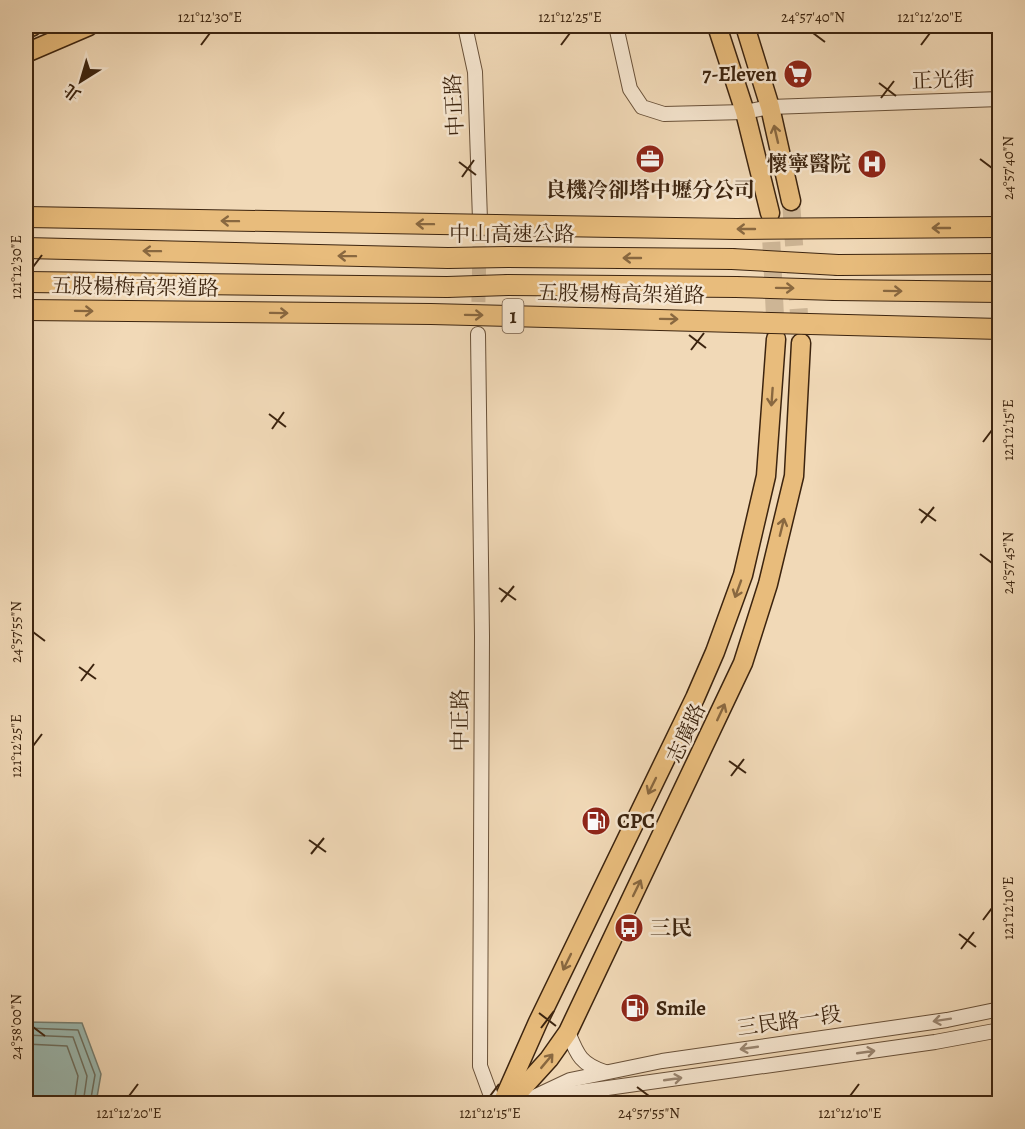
<svg xmlns="http://www.w3.org/2000/svg" width="1025" height="1129" font-family="Alegreya,'Noto Serif TC',serif">
<style>
.water{fill:#9bbab2;stroke:#757e71;stroke-width:1.5}
.lines{fill:none;stroke-linecap:round;stroke-linejoin:round}
.shore{stroke:#6c6f60;stroke-width:1.5}
.minor-tunnel{stroke:#cdb595;stroke-width:14;stroke-dasharray:14 7;stroke-linecap:butt}
.major-tunnel{stroke:#cdb595;stroke-width:18;stroke-dasharray:18 9;stroke-linecap:butt}
.minor-casing{stroke:#695139;stroke-width:16}
.major-casing{stroke:#3c240f;stroke-width:21}
.highway-casing{stroke:#3c240f;stroke-width:22}
.minor{stroke:#f6e6d0;stroke-width:14}
.major{stroke:#e8bc7c;stroke-width:18}
.highway{stroke:#e8bc7c;stroke-width:20}
.highway-bridge-casing{stroke:#3c240f;stroke-width:22;stroke-linecap:butt}
.highway-bridge{stroke:#e8bc7c;stroke-width:20}
.oneway{stroke:#896840}
.oneway2{stroke:#998570}
.ticks{fill:none;stroke:#3c240f;stroke-width:2}
.labels{text-anchor:middle;stroke-width:5;stroke-linejoin:round;paint-order:stroke}
.shield{fill:#f6e6d0;stroke:#745e49;stroke-width:1.5}
.shield-label{font-size:20px;font-weight:bold;fill:#3c240f}
.poi-label{font-size:21px;font-weight:bold;fill:#3c240f;stroke:#f6e6d0;text-anchor:start}
.street-label{font-size:21px;fill:#3c240f;stroke:#f6e6d0}
.neatline{fill:none;stroke:#3c240f;stroke-width:2}
.ticks-label{font-size:15px;text-anchor:middle;fill:#3c240f}
</style>
<rect width="100%" height="100%" fill="#f1d9b7"/>
<filter id="stains"><feTurbulence type="fractalNoise" baseFrequency=".00333" numOctaves="4"/><feColorMatrix values="0 0 0 0 .2 0 0 0 0 .09 0 0 0 0 .02 0 0 0 .5 -.17"/></filter>
<radialGradient id="worn" r=".72"><stop offset=".6" stop-color="#630" stop-opacity="0"/><stop offset="1" stop-color="#630" stop-opacity=".3"/></radialGradient>
<!-- water -->
<path class="water" d="M 26,1022 L 82,1023 L 101,1074 L 96,1103 L 26,1103 Z"/>
<g class="lines">
<!-- shore -->
<g class="shore">
<path d="M 26,1028 L 78,1030 L 95,1075 L 90,1104"/>
<path d="M 26,1035 L 73,1037 L 87,1076 L 83,1104"/>
<path d="M 26,1044 L 67,1046 L 78,1076 L 74,1104"/>
</g>
<!-- minor-tunnel -->
<path class="minor-tunnel" d="M 478,323 L 480,220"/>
<!-- major-tunnel -->
<g class="major-tunnel">
<path d="M 791,201 L 801,343"/>
<path d="M 770,215 L 776,337"/>
</g>
<!-- minor casing -->
<g class="minor-casing">
<g id="minor">
<path d="M 465,26 L 475,72 L 480,220"/>
<path d="M 616,26 L 630,89 L 642,107 L 664,114 L 745,112 L 770,107 L 1000,99"/>
<path d="M 478,334 L 482,636 L 480,1066 L 494,1104"/>
<path d="M 568,1032 C 577,1054 580,1064 605,1072"/>
<path d="M 540,1101 L 565,1094 L 935,1042 L 1000,1030"/>
<path d="M 519,1104 L 570,1080 L 662,1061 L 947,1020 L 1000,1009"/>
</g>
</g>
<!-- major casing -->
<g class="major-casing">
<g id="major">
<path d="M 717,26 L 745,112 L 770,213"/>
<path d="M 745,26 L 770,107 L 791,201"/>
<path d="M 26,29 L 33,26"/>
<path d="M 26,53 L 89,26"/>
<path d="M 503,1101 L 538,1022 L 695,698 L 715,652 L 743,575 L 766,476 L 776,339"/>
<path d="M 508,1104 L 549,1059 L 568,1032 L 743,663 L 768,584 L 794,476 L 801,343"/>
</g>
</g>
<!-- highway casing -->
<g class="highway-casing">
<g id="highway">
<path d="M 26,248 L 448,258"/>
<path d="M 508,257 L 732,259"/>
<path d="M 838,265 L 1000,264"/>
<path d="M 26,282 L 447,287"/>
<path d="M 508,285 L 736,287"/>
<path d="M 835,290 L 1000,292"/>
</g>
</g>
<!-- minor -->
<use href="#minor" class="minor"/>
<!-- major -->
<use href="#major" class="major"/>
<!-- highway -->
<use href="#highway" class="highway"/>
<!-- highway-bridge casing -->
<g class="highway-bridge-casing">
<g id="highway-bridge">
<path d="M 26,217 L 736,229 L 1000,227"/>
<path d="M 448,258 L 508,257"/>
<path d="M 732,259 L 838,265"/>
<path d="M 447,287 L 508,285"/>
<path d="M 736,287 L 835,290"/>
<path d="M 26,310 L 431,314 L 1000,329"/>
</g>
</g>
<!-- highway-bridge -->
<use href="#highway-bridge" class="highway-bridge"/>
</g>
<!-- one-way arrows -->
<defs><path id="oneway-shaft" d="M-6 0H5M1.5-3L5.5 0L1.5 3" fill="none" stroke-width="1.6" stroke-linecap="round" stroke-linejoin="round" transform="scale(1.5)"/></defs>
<g class="oneway">
<use href="#oneway-shaft" transform="translate(776 134) rotate(-103)"/>
<use href="#oneway-shaft" transform="translate(230 221) rotate(-179)"/>
<use href="#oneway-shaft" transform="translate(425 224) rotate(-179)"/>
<use href="#oneway-shaft" transform="translate(941 228) rotate(180)"/>
<use href="#oneway-shaft" transform="translate(746 229) rotate(180)"/>
<use href="#oneway-shaft" transform="translate(152 251) rotate(-179)"/>
<use href="#oneway-shaft" transform="translate(347 256) rotate(-179)"/>
<use href="#oneway-shaft" transform="translate(632 258) rotate(-180)"/>
<use href="#oneway-shaft" transform="translate(785 288) rotate(1)"/>
<use href="#oneway-shaft" transform="translate(893 291) rotate(1)"/>
<use href="#oneway-shaft" transform="translate(84 311) rotate(1)"/>
<use href="#oneway-shaft" transform="translate(279 313) rotate(1)"/>
<use href="#oneway-shaft" transform="translate(474 315) rotate(1)"/>
<use href="#oneway-shaft" transform="translate(669 319) rotate(1)"/>
<use href="#oneway-shaft" transform="translate(772 397) rotate(94)"/>
<use href="#oneway-shaft" transform="translate(782 527) rotate(-76)"/>
<use href="#oneway-shaft" transform="translate(738 589) rotate(110)"/>
<use href="#oneway-shaft" transform="translate(721 712) rotate(-65)"/>
<use href="#oneway-shaft" transform="translate(652 786) rotate(116)"/>
<use href="#oneway-shaft" transform="translate(637 888) rotate(-64)"/>
<use href="#oneway-shaft" transform="translate(567 962) rotate(116)"/>
<use href="#oneway-shaft" transform="translate(547 1061) rotate(-50)"/>
</g>
<g class="oneway2">
<use href="#oneway-shaft" transform="translate(942 1020) rotate(171)"/>
<use href="#oneway-shaft" transform="translate(749 1048) rotate(172)"/>
<use href="#oneway-shaft" transform="translate(866 1052) rotate(-8)"/>
<use href="#oneway-shaft" transform="translate(673 1079) rotate(-8)"/>
</g>
<!-- ticks -->
<path class="ticks" d="M 813,33 L 825,42M 201,45 L 210,33M 561,45 L 570,33M 921,45 L 930,33M 879,83 L 896,96M 881,98 L 894,81M 980,159 L 992,168M 459,162 L 476,175M 462,177 L 474,160M 33,267 L 42,255M 689,335 L 706,348M 691,350 L 704,333M 269,414 L 286,427M 272,429 L 284,412M 983,442 L 992,430M 919,509 L 936,521M 921,523 L 934,507M 980,554 L 992,563M 499,588 L 516,600M 501,602 L 514,586M 33,632 L 45,641M 79,667 L 96,679M 81,681 L 94,664M 33,746 L 42,734M 729,761 L 746,773M 731,776 L 744,759M 309,840 L 326,852M 311,854 L 324,838M 983,920 L 992,908M 959,934 L 976,947M 961,949 L 974,932M 539,1013 L 556,1026M 33,1027 L 45,1036M 541,1028 L 554,1011M 637,1087 L 649,1096M 129,1096 L 138,1084M 490,1096 L 499,1084M 850,1096 L 859,1084"/>
<!-- icons -->
<defs>
<g id="supermarket-disc" transform="scale(1.5)"><circle r="9.5" fill="#8f2418" stroke="#f6e6d0"/><path d="M-6-5.5h2.5l.6 2H6L4.5 2H-2.5L-4.4-4H-6ZM-1.5 3.2a1.3 1.3 0 1 0 .1 0ZM3 3.2a1.3 1.3 0 1 0 .1 0Z" fill="#fff"/></g>
<g id="office-disc" transform="scale(1.5)"><circle r="9.5" fill="#8f2418" stroke="#f6e6d0"/><path d="M-6-3h4V-5.5h4V-3h4V5H-6ZM-1-4.5V-3h2v-1.5ZM-6 0V1H6V0Z" fill="#fff"/></g>
<g id="hospital-disc" transform="scale(1.5)"><circle r="9.5" fill="#8f2418" stroke="#f6e6d0"/><path d="M-5-5h3v3.5h4V-5h3V5h-3V1.5h-4V5h-3Z" fill="#fff"/></g>
<g id="fuel-disc" transform="scale(1.5)"><circle r="9.5" fill="#8f2418" stroke="#f6e6d0"/><path d="M-5.5-6h7V0h2V4h1.3V-2.5L3-4.5l.8-.8L6-3V5H2.5V1h-1V6h-7ZM-4.2-4.7v3.2H.2V-4.7Z" fill="#fff"/></g>
<g id="bus-disc" transform="scale(1.5)"><circle r="9.5" fill="#8f2418" stroke="#f6e6d0"/><path d="M-5-6H5V4H4V6H2V4H-2V6H-4V4H-5ZM-3.5-4V0h7V-4ZM-3.5 1.2v1.5H-2V1.2ZM2 1.2v1.5H3.5V1.2Z" fill="#fff"/></g>
</defs>
<g fill-rule="evenodd">
<use href="#supermarket-disc" x="798" y="74"/>
<use href="#office-disc" x="650" y="159"/>
<use href="#hospital-disc" x="872" y="164"/>
<use href="#fuel-disc" x="596" y="821"/>
<use href="#bus-disc" x="629" y="928"/>
<use href="#fuel-disc" x="635" y="1008"/>
</g>
<g class="labels">
<!-- shield labels -->
<rect class="shield" x="502.5" y="299" width="21" height="34" rx="4.5"/>
<g class="shield-label">
<text x="513" y="323">1</text>
</g>
<!-- poi labels -->
<g class="poi-label">
<text x="777" y="81" text-anchor="end">7-Eleven</text>
<text x="851" y="171" text-anchor="end">懷寧醫院</text>
<text x="650" y="197" text-anchor="middle">良機冷卻塔中壢分公司</text>
<text x="617" y="828">CPC</text>
<text x="650" y="935">三民</text>
<text x="656" y="1015">Smile</text>
</g>
<!-- street labels -->
<g class="street-label">
<text transform="translate(943 80) rotate(-2)" y="7">正光街</text>
<text transform="translate(454 105) rotate(-93)" y="7">中正路</text>
<text x="512" y="241">中山高速公路</text>
<text transform="translate(135 287) rotate(1)" y="7">五股楊梅高架道路</text>
<text transform="translate(621 294) rotate(1)" y="7">五股楊梅高架道路</text>
<text transform="translate(460 720) rotate(-90)" y="7">中正路</text>
<text transform="translate(686 733) rotate(-65)" y="7">志廣路</text>
<text transform="translate(789 1021) rotate(-8)" y="7">三民路一段</text>
</g>
</g>
<!-- margin -->
<rect width="1025" height="1129" fill="none" stroke="#f1d9b7" stroke-width="66"/>
<!-- north arrow -->
<g transform="translate(81 81) rotate(217)" stroke="#f6e6d0" stroke-width="4.5" paint-order="stroke">
<path d="M0-4.5L10 22L0 15L-10 22Z" fill="#3c240f"/>
<text y="-9" font-size="16" font-weight="bold" text-anchor="middle" fill="#3c240f">北</text>
</g>
<rect x="33" y="33" width="959" height="1063" class="neatline"/>
<g class="ticks-label">
<text x="210" y="22">121°12'30"E</text>
<text x="570" y="22">121°12'25"E</text>
<text x="813" y="22">24°57'40"N</text>
<text x="930" y="22">121°12'20"E</text>
<text transform="translate(1008 168) rotate(-90)" y="5">24°57'40"N</text>
<text transform="translate(16 267) rotate(-90)" y="5">121°12'30"E</text>
<text transform="translate(1008 430) rotate(-90)" y="5">121°12'15"E</text>
<text transform="translate(1008 563) rotate(-90)" y="5">24°57'45"N</text>
<text transform="translate(16 632) rotate(-90)" y="5">24°57'55"N</text>
<text transform="translate(16 746) rotate(-90)" y="5">121°12'25"E</text>
<text transform="translate(1008 908) rotate(-90)" y="5">121°12'10"E</text>
<text transform="translate(16 1027) rotate(-90)" y="5">24°58'00"N</text>
<text x="129" y="1118">121°12'20"E</text>
<text x="490" y="1118">121°12'15"E</text>
<text x="649" y="1118">24°57'55"N</text>
<text x="850" y="1118">121°12'10"E</text>
</g>
<rect width="100%" height="100%" filter="url(#stains)"/>
<rect width="100%" height="100%" fill="url(#worn)"/>
</svg>
